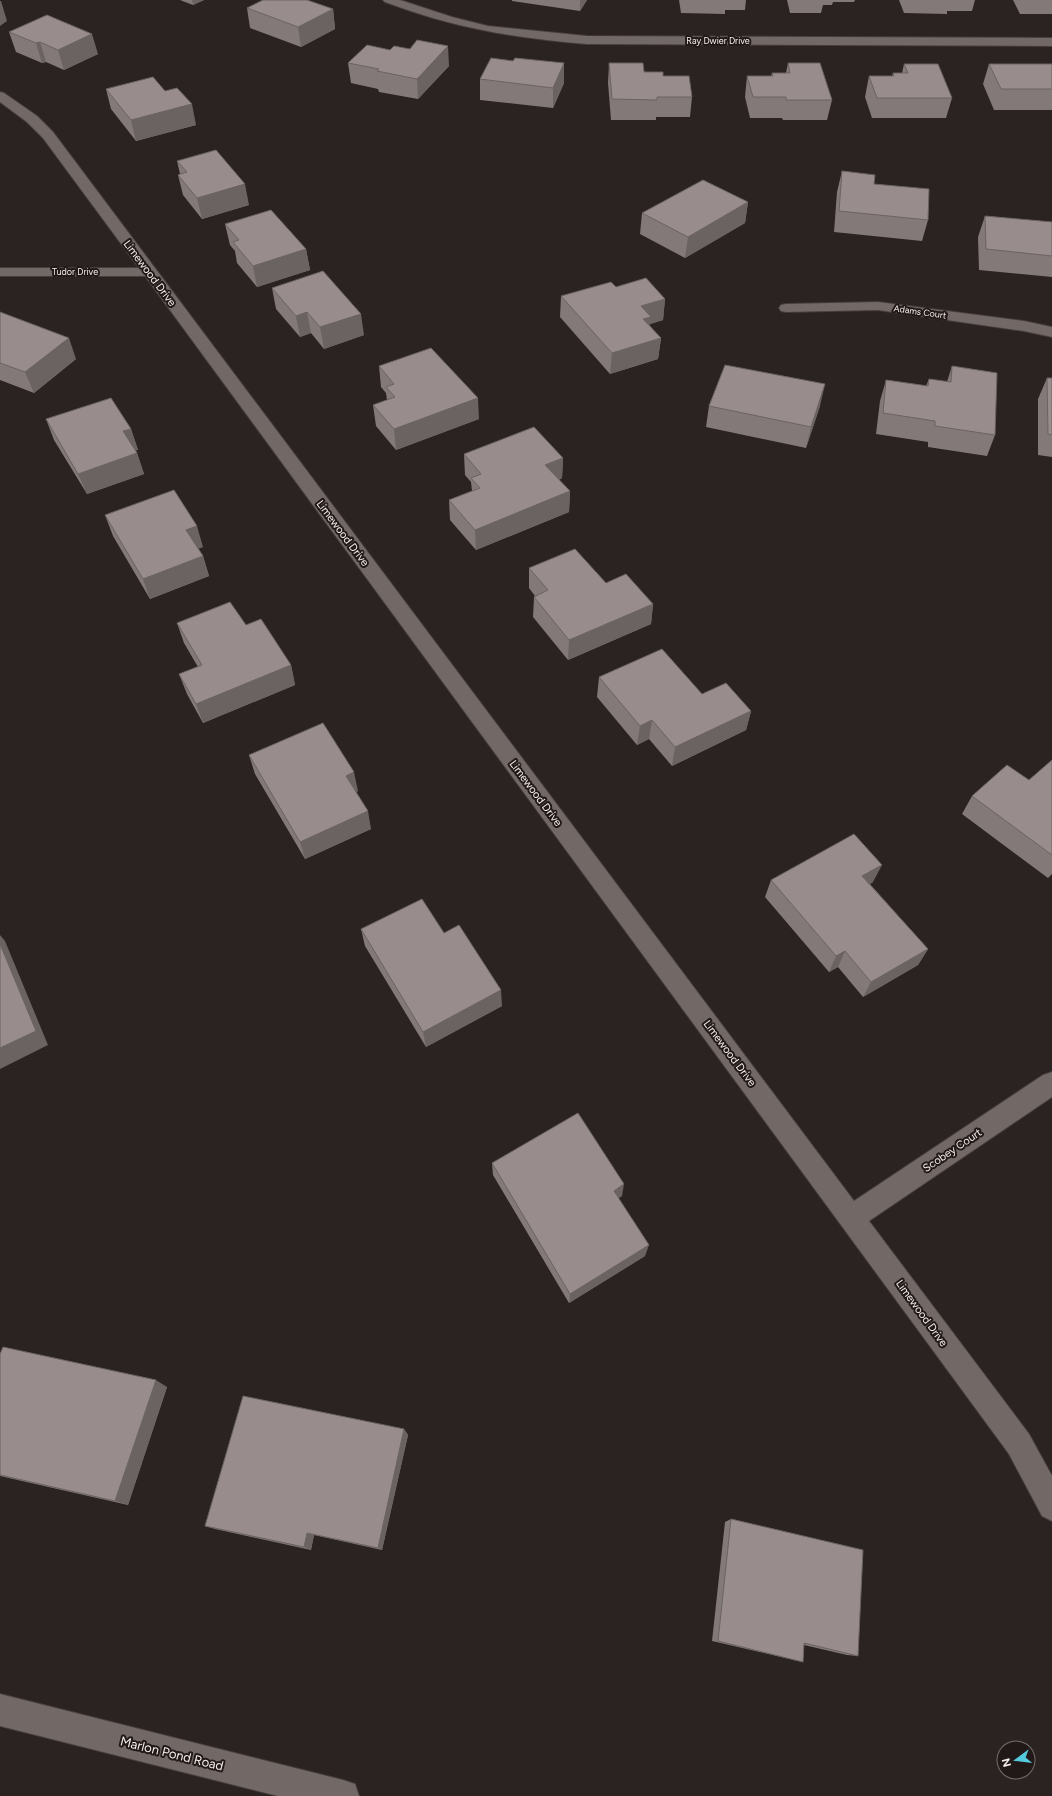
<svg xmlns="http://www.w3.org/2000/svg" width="1052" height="1796" font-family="Figtree,sans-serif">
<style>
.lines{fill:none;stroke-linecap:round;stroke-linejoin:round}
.street-casing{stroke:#443e3d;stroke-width:2}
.street{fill:#726866;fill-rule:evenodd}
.wall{fill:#837978}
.shaded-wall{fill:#6a6362}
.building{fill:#988d8c;stroke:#6a6362}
.labels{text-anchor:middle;stroke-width:4;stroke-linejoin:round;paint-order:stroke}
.far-street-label{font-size:9px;fill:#f4eeed;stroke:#211918}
.street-label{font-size:11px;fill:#f4eeed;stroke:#211918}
.near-street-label{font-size:13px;fill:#f4eeed;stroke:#211918}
</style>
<rect width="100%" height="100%" fill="#2b2222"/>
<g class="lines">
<!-- street casing -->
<g class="street-casing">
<g id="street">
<path d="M 383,0 L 400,0 L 452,17 L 488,26 L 587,36 L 1052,38 L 1052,46 L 587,44 C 514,38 454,28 385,2 Z"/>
<path d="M 0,92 L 4,93 L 37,116 L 53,132 L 854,1201 L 1043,1075 L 1052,1072 L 1052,1097 L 869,1221 L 1029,1434 L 1052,1476 L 1052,1521 L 1042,1516 L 1009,1454 L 145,276 L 0,276 L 0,268 L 139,268 L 43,138 L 27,122 L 0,102 Z"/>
<path d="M 878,302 L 1024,321 L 1052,327 L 1052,337 L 1024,331 L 878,310 L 786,312 L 781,311 L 779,308 L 781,305 L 786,304 Z"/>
<path d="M 0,1694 L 343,1780 L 355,1784 L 359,1796 L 278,1796 L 0,1726 Z"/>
</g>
</g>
<!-- street -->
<use href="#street" class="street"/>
</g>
<!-- wall -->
<g class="wall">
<path d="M 180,0 L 204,0 L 193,5 Z"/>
<path d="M 512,0 L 587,0 L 580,11 L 512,1 Z"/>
<path d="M 679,0 L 746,0 L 745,10 L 725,10 L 725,14 L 681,13 Z"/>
<path d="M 787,0 L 855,0 L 854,2 L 833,2 L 832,5 L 823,5 L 821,13 L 790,13 Z"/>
<path d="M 899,0 L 975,0 L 972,11 L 947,11 L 947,14 L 904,13 Z"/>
<path d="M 1013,0 L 1052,0 L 1052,14 L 1020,14 Z"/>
<path d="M 247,8 L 333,9 L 335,29 L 301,47 L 250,28 Z"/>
<path d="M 9,32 L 98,54 L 64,70 L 46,62 L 42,63 L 16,52 Z"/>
<path d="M 513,61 L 564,63 L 564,83 L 553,108 L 480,100 L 480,79 Z"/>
<path d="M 348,63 L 449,66 L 418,99 L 379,92 L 378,89 L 351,83 Z"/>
<path d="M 609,63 L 663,76 L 692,97 L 690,117 L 656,117 L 656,120 L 611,120 L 608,83 Z"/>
<path d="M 788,63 L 832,100 L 827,120 L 783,120 L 782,118 L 750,118 L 745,97 L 747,76 L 771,76 L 772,73 L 786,73 Z"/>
<path d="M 904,64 L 952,98 L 946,118 L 872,118 L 865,97 L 869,76 L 892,76 L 893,73 L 902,73 Z"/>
<path d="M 989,64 L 1052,64 L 1052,110 L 994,110 L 983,84 Z"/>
<path d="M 106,89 L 165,91 L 196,125 L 136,141 L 111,109 Z"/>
<path d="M 177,161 L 249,205 L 202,219 L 183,195 L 178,175 L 180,174 Z"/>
<path d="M 842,171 L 874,184 L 928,220 L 922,241 L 834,232 L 837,192 Z"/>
<path d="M 748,202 L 745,223 L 685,258 L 640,234 L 642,213 Z"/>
<path d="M 985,216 L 1052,222 L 1052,277 L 979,270 L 978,237 Z"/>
<path d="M 225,224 L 306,249 L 310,270 L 257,287 L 237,263 L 235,251 L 230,245 Z"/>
<path d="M 616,287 L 665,299 L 663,320 L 650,324 L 650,326 L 661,338 L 658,359 L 610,374 L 560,317 L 561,296 Z"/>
<path d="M 272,288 L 364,335 L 324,349 L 311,333 L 300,337 L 276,309 Z"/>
<path d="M 0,312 L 76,359 L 34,393 L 0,380 Z"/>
<path d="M 379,366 L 479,419 L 396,450 L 376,426 L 373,405 L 387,400 L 386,393 L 381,387 Z"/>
<path d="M 952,366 L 995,435 L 987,456 L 928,447 L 928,442 L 876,434 L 880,401 L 886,380 L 926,386 L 929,379 L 947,382 Z"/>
<path d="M 1047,378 L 1052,378 L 1052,457 L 1038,455 L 1038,399 Z"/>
<path d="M 709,406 L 820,406 L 806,448 L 706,427 Z"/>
<path d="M 46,419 L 131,429 L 138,450 L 135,450 L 137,453 L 144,474 L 87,494 L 54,440 Z"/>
<path d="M 464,454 L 563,458 L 562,478 L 559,480 L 570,491 L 569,512 L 476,550 L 450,520 L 449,500 L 472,491 L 471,482 L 465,475 Z"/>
<path d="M 105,515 L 203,547 L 198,548 L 203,556 L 209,576 L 150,599 L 113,536 Z"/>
<path d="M 529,568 L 606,583 L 653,604 L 651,624 L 568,660 L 533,617 L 534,597 L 535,596 L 529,588 Z"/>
<path d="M 177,623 L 291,665 L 295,685 L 203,723 L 187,694 L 179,674 L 198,667 L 184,643 Z"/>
<path d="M 599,677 L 702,694 L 751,711 L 746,730 L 672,766 L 649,739 L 637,745 L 597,697 Z"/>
<path d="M 249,755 L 358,791 L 356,792 L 371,829 L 305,859 L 255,774 Z"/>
<path d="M 1052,760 L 1052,874 L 1048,878 L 962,814 L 972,796 L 1029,780 Z"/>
<path d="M 771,880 L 873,882 L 870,884 L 928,949 L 918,965 L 863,997 L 838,967 L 829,972 L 765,897 Z"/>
<path d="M 361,929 L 444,933 L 502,1006 L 426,1047 L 365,946 Z"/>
<path d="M 492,1163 L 622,1196 L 618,1198 L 645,1256 L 569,1303 L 493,1175 Z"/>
<path d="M 0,1354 L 167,1387 L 128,1505 L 0,1476 Z"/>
<path d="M 404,1429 L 408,1435 L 382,1550 L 314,1535 L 311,1550 L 215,1529 L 205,1526 Z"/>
<path d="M 731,1519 L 858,1656 L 847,1655 L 804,1645 L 803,1662 L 794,1660 L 712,1641 L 725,1522 Z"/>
</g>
<!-- shaded-wall -->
<g class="shaded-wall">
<path d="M 192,0 L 204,0 L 193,5 Z"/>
<path d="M 580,0 L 587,0 L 580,11 Z"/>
<path d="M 0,1 L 1,1 L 7,21 L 0,26 Z"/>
<path d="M 333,9 L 335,29 L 301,47 L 298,27 Z"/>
<path d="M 92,34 L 98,54 L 64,70 L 58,50 Z"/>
<path d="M 40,42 L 46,62 L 42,63 L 36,43 Z"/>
<path d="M 448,46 L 449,66 L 418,99 L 417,79 Z"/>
<path d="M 564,63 L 564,83 L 553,108 L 553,88 Z"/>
<path d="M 192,104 L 196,125 L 136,141 L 131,120 Z"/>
<path d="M 245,184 L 249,205 L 202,219 L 197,198 Z"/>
<path d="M 748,202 L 745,223 L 685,258 L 688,237 Z"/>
<path d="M 306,249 L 310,270 L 257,287 L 253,266 Z"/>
<path d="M 665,299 L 663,320 L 650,324 L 649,338 L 641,340 L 641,306 Z"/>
<path d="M 307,312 L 311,333 L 300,337 L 296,316 Z"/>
<path d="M 361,314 L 364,335 L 324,349 L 320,327 Z"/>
<path d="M 69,338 L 76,359 L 34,393 L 25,372 Z"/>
<path d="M 661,338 L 658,359 L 610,374 L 612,353 Z"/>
<path d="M 825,384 L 820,406 L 806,448 L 811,427 Z"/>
<path d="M 478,398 L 479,419 L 396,450 L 394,429 Z"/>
<path d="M 131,429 L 138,450 L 130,452 L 123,431 Z"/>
<path d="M 137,453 L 144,474 L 87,494 L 78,474 Z"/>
<path d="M 563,458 L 562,478 L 545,485 L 545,465 Z"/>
<path d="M 570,491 L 569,512 L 476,550 L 475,530 Z"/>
<path d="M 197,526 L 203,547 L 193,551 L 186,530 Z"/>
<path d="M 203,556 L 209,576 L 150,599 L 143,579 Z"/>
<path d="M 653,604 L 651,624 L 568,660 L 569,640 Z"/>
<path d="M 291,665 L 295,685 L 203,723 L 196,704 Z"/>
<path d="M 751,711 L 746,730 L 672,766 L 675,747 Z"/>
<path d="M 652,720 L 649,739 L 637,745 L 640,726 Z"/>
<path d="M 354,772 L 358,791 L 350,794 L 346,776 Z"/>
<path d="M 368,811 L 371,829 L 305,859 L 300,842 Z"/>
<path d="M 882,865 L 873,882 L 854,893 L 862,876 Z"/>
<path d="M 0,935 L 5,941 L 48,1045 L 0,1069 Z"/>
<path d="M 928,949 L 918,965 L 863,997 L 871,982 Z"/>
<path d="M 845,951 L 838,967 L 829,972 L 836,956 Z"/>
<path d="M 501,990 L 502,1006 L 426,1047 L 423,1032 Z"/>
<path d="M 624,1184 L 622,1196 L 611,1203 L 614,1191 Z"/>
<path d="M 649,1245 L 645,1256 L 569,1303 L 570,1294 Z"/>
<path d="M 156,1380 L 167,1387 L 128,1505 L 115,1501 Z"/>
<path d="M 404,1429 L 408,1435 L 382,1550 L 378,1548 Z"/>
<path d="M 307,1533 L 314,1535 L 311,1550 L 304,1547 Z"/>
</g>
<!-- building -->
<g class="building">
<path d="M 263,0 L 307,0 L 333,9 L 298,27 L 247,8 Z"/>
<path d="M 47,15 L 92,34 L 58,50 L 40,42 L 36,43 L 9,32 Z"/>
<path d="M 417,40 L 448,46 L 417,79 L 377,71 L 379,69 L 348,63 L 367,45 L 390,50 L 394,46 L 410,49 Z"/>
<path d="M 491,58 L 513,61 L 515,58 L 564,63 L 553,88 L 480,79 Z"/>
<path d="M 609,63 L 643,63 L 644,72 L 663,72 L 663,76 L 689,76 L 692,97 L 657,97 L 657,100 L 612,99 Z"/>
<path d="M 788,63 L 820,63 L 832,100 L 786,100 L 786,97 L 753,97 L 747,76 L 773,76 L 772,73 L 790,73 Z"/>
<path d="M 904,64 L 938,64 L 952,98 L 877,98 L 869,76 L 894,76 L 893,73 L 908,73 Z"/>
<path d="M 989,64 L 1052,64 L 1052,89 L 1001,89 Z"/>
<path d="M 153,77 L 165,91 L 177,88 L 192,104 L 131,120 L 106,89 Z"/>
<path d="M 216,150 L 245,184 L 197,198 L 178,175 L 187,172 L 177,161 Z"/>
<path d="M 842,171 L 875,175 L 874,184 L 929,189 L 928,220 L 839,211 Z"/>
<path d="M 703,180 L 748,202 L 688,237 L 642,213 Z"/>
<path d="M 271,210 L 306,249 L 253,266 L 233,242 L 239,240 L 225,224 Z"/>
<path d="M 985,216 L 1052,222 L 1052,256 L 986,249 Z"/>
<path d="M 323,271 L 361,314 L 320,327 L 307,312 L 296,316 L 272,288 Z"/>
<path d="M 646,278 L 665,299 L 641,306 L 651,317 L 643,319 L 661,338 L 612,353 L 561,296 L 611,282 L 616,287 Z"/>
<path d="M 0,312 L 69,338 L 25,372 L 0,363 Z"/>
<path d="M 431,348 L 478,398 L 394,429 L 373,405 L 395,397 L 386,387 L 394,384 L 379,366 Z"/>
<path d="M 725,365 L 825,384 L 811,427 L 709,406 Z"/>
<path d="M 952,366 L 997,373 L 995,435 L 935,426 L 935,421 L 883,413 L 886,380 L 928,386 L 929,379 L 951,382 Z"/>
<path d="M 1047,378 L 1052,378 L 1052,435 L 1048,434 Z"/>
<path d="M 111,398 L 131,429 L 123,431 L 137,453 L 78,474 L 46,419 Z"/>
<path d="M 534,427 L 563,458 L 545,465 L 570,491 L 475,530 L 449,500 L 480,488 L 471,478 L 481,474 L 464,454 Z"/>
<path d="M 174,490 L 197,526 L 186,530 L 203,556 L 143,579 L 105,515 Z"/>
<path d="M 575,549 L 606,583 L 626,574 L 653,604 L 569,640 L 534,597 L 548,590 L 529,568 Z"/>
<path d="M 230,602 L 246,625 L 261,619 L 291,665 L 196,704 L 179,674 L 202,665 L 177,623 Z"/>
<path d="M 662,649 L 702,694 L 726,683 L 751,711 L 675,747 L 652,720 L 640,726 L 599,677 Z"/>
<path d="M 323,723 L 354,772 L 346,776 L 368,811 L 300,842 L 249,755 Z"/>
<path d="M 1052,760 L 1052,855 L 972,796 L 1007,765 L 1029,780 Z"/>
<path d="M 854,834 L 882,865 L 862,876 L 928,949 L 871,982 L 845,951 L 836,956 L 771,880 Z"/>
<path d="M 422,899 L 444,933 L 459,925 L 501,990 L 423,1032 L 361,929 Z"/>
<path d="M 0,944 L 36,1031 L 0,1048 Z"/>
<path d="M 578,1113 L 624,1184 L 614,1191 L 649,1245 L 570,1294 L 492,1163 Z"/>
<path d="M 3,1347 L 156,1380 L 115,1501 L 0,1475 L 0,1354 Z"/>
<path d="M 243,1396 L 404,1429 L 378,1548 L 307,1533 L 304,1547 L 205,1526 Z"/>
<path d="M 731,1519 L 863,1550 L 858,1656 L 804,1643 L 803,1662 L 718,1641 Z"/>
</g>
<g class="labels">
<!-- far-street labels -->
<g class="far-street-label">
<text x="718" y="44">Ray Dwier Drive</text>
<text x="75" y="275">Tudor Drive</text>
<text transform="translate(920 312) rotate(8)" y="3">Adams Court</text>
</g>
<!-- street labels -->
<g class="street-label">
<text transform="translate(150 273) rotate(53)" y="4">Limewood Drive</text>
<text transform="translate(343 533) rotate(53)" y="4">Limewood Drive</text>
<text transform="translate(536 793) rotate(53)" y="4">Limewood Drive</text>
<text transform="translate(730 1053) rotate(53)" y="4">Limewood Drive</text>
<text transform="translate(952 1150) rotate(-34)" y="4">Scobey Court</text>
<text transform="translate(922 1313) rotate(54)" y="4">Limewood Drive</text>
</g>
<!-- near-street labels -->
<g class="near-street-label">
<text transform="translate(172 1753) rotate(14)" y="5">Marlon Pond Road</text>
</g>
</g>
<!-- north arrow -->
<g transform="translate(1016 1760) rotate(255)"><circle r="19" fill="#211918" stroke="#756e6d"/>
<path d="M0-3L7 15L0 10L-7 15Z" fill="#54cadd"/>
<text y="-6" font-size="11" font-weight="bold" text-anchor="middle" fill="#f4eeed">N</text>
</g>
</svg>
